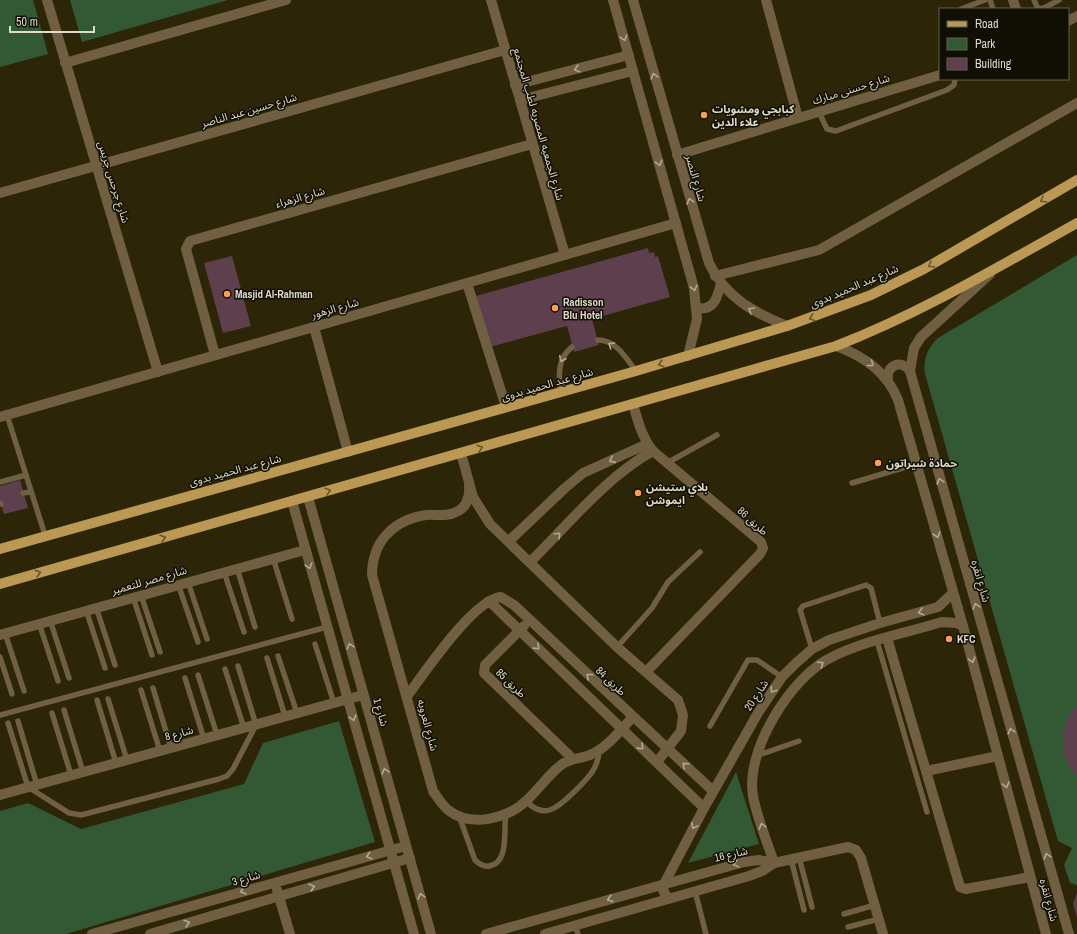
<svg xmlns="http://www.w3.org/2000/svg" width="1077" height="934" font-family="'Archivo Narrow','Noto Sans Arabic',sans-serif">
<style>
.green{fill:#335834}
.building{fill:#5d3f4e}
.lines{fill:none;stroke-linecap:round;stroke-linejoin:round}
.service{stroke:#705f40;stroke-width:5.5}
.minor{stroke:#705f40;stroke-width:10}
.tertiary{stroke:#705f40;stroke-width:10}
.primary{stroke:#bb9854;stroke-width:10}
.oneway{stroke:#b3a993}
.oneway2{stroke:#66542c}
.poi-dot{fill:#ff9b5a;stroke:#110f04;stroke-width:1.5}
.labels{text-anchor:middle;stroke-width:3;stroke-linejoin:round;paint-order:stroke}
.street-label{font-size:11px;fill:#dfdbca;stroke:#110f04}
.poi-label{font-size:11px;font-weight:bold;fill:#dfdbca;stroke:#110f04;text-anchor:start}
</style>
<rect width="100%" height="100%" fill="#2c2507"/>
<!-- green -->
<g class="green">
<path d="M 0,0 L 33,0 L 48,54 L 0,67 Z"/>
<path d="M 70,0 L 228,0 L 82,42 Z"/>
<path d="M 1077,255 L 1077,885 L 1070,883 L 1064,865 L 1072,848 L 1058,841 L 925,374 C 923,360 927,348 938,338 Z"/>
<path d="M 339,721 L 375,842 L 66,934 L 0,934 L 0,811 L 28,803 L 81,829 L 244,784 L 263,743 Z"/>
<path d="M 736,772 L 759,844 L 688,863 Z"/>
</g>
<!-- building -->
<g class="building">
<path d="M 648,248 L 649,253 L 654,252 L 655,257 L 658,256 L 670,297 L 592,319 L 599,345 L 574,352 L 567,326 L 490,347 L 476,296 Z"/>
<path d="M 232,256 L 251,326 L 223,333 L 204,263 Z"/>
<path d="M 20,480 L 28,508 L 4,514 L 0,502 L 0,486 Z"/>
<path d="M 1077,706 L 1077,776 L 1068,764 L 1063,751 L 1063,733 L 1069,715 Z"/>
<path d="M 1077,893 L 1077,917 L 1073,904 Z"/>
</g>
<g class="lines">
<!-- service -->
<g class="service">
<path d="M 990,0 L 993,9"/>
<path d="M 1034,0 L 1037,7 L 1042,9 L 1059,0"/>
<path d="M 961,9 L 985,0"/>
<path d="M 819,112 L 827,129 L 836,131 L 947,90 L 954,85 L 955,79"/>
<path d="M 598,340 C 616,340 626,358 636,371"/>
<path d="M 560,393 C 559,374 557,359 572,347"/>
<path d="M 7,415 L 45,535"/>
<path d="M 667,463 L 717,435"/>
<path d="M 0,482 L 26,475"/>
<path d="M 852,483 L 916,464"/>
<path d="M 23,493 L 31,492"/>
<path d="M 0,504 L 1,504"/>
<path d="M 273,558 L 292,619"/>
<path d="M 237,568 L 255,627"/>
<path d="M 224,572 L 244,632"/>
<path d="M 188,582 L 207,639"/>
<path d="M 178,584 L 198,642"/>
<path d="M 141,595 L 160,652"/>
<path d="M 133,597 L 152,655"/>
<path d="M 96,607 L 115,665"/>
<path d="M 86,610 L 105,668"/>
<path d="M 50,620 L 69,678"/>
<path d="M 39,623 L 58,681"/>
<path d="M 5,633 L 24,691"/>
<path d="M 877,641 L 927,812"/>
<path d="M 315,644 L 334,703"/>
<path d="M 617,647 L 652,608 L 668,582 L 700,552"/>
<path d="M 812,649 L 801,613 L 800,610 L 803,606 L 866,585 L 871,588 L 880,623"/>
<path d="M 278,656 L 297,713"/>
<path d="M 0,657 L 12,694"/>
<path d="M 267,658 L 285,716"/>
<path d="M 225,669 L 244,728"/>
<path d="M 198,675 L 217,735"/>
<path d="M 185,678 L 204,739"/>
<path d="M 153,688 L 171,748"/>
<path d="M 141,690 L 160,751"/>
<path d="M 108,699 L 127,760"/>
<path d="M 97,700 L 116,763"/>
<path d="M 64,710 L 83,772"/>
<path d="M 52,713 L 71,775"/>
<path d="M 0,715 L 327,627"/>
<path d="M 18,721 L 37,785"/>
<path d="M 8,723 L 28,787 L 69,813 L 81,815 L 219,779 L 227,776 L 233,769 L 256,725 L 238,666"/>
<path d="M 710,726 L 748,660 L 757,660 L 782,677"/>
<path d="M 756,756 L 799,741"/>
<path d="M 526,801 C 546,822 560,805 576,790 C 588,778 598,769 599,751"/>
<path d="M 459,816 L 475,860 C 479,864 483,867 489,866 C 510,863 503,829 506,813"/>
<path d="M 799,857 L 812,907"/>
<path d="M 791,859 L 804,910"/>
<path d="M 695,891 L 706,934"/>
<path d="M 844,914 L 875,905"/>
<path d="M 575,925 L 578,934"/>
<path d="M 848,927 L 879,919"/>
</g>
<!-- minor -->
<g class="minor">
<path d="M 47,0 L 158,372"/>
<path d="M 491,0 L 565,255"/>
<path d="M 766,0 L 798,118"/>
<path d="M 1013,0 L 1016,9"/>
<path d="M 1068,21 L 1077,16"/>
<path d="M 65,63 L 286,0"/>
<path d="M 515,85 L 629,55"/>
<path d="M 520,100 L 633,71"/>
<path d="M 677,155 L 940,75"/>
<path d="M 0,193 L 505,50"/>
<path d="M 715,276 L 819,250 L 1077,103"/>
<path d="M 467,283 L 506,407"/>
<path d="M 314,327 L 348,452"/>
<path d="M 215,355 L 186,249 L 190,241 L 532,144"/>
<path d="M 633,404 C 638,422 642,437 653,451 L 761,542 L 763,548 L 760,554 L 646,672"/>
<path d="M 0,417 L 676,223"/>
<path d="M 461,453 L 473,497 L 490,524 L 617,647 L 678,700 L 683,715 L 681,731 L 657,762"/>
<path d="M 469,484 C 470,495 468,507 456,512 C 448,517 436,514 426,515 C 393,520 372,542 372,575 L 433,791 C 438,798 442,805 448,810 C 471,828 507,819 527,800 C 539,789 548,775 561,765 C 570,758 582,759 592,754 C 608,747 621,729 633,717"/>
<path d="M 308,497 L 431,934"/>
<path d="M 292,501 L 414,934"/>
<path d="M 509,541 L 565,488 L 583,473 L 647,444"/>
<path d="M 530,562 C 567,526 608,475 653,451"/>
<path d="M 489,601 L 704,808"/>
<path d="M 524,626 L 485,665 L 484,673 L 573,759"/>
<path d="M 0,635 L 305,550"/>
<path d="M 887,638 L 960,887 L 966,889 L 1030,877"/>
<path d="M 408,695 C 425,672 474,599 501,597 L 514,605 L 713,791"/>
<path d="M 926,771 L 998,756"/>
<path d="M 0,795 L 363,695"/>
<path d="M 774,863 C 767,841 757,818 753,796 C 745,751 791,676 832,657 C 866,640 906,633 942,622 L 956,623 L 963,626"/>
<path d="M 277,890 L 290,934"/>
<path d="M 668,899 L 663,890 L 664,884 L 704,808 L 758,713 L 782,677 L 795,664 L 812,649 L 829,640 L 880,623 L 938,607 L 953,593"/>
<path d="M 92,934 L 406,846"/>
<path d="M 150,934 L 410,858"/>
<path d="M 486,934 L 744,862 L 759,860 L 774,863"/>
<path d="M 545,934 L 749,876 L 762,871 L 774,863 L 848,847 L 856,850 L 861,858 L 883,934"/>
</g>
<!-- tertiary -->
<g class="tertiary">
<path d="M 613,0 L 694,288 L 697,319 L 688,356"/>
<path d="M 633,0 L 709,263 C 726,298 753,312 787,326"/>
<path d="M 990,274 L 921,337 L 914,348 L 910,371 L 1069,934"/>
<path d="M 697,308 C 714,311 717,298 721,284"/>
<path d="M 836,346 C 864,356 887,372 898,400 L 963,626 L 1046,934"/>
<path d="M 888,380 C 886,365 901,359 910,371"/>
</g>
<!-- primary -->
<g class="primary">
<path d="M 0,549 L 636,371 L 787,326 L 871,295 L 924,269 L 1077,180"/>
<path d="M 0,584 L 836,346 C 921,313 998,267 1077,223"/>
</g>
</g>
<!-- one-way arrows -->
<defs><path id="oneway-chevron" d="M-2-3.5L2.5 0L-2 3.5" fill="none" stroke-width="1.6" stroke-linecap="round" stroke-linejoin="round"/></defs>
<g class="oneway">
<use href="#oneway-chevron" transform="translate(624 38) rotate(74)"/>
<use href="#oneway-chevron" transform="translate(577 69) rotate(165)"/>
<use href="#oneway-chevron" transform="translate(654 76) rotate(-106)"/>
<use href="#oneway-chevron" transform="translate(659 163) rotate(74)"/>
<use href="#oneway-chevron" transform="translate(690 201) rotate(-106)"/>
<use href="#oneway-chevron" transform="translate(694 288) rotate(76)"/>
<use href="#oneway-chevron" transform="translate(751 310) rotate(-150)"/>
<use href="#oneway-chevron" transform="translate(611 345) rotate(-147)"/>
<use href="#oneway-chevron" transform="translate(562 359) rotate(116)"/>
<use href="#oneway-chevron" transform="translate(871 364) rotate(38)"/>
<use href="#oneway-chevron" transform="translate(612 460) rotate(156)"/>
<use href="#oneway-chevron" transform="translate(940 481) rotate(-106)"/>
<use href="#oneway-chevron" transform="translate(558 535) rotate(-45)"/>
<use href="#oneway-chevron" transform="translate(937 535) rotate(74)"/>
<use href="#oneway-chevron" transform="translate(309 566) rotate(74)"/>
<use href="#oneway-chevron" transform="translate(976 606) rotate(-106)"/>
<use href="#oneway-chevron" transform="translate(921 612) rotate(165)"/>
<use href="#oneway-chevron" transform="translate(350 646) rotate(-106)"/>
<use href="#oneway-chevron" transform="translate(537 647) rotate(44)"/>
<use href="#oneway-chevron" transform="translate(972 660) rotate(75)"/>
<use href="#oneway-chevron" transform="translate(821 664) rotate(-34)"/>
<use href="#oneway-chevron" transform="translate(589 676) rotate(-137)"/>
<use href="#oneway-chevron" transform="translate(773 690) rotate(124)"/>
<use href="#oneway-chevron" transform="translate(353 718) rotate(74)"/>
<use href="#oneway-chevron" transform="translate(1011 731) rotate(-106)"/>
<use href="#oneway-chevron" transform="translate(641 747) rotate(44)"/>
<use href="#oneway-chevron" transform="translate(685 765) rotate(-138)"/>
<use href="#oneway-chevron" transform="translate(385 771) rotate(-106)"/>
<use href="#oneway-chevron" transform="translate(1006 785) rotate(75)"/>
<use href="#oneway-chevron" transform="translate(694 826) rotate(118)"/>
<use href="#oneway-chevron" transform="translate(762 826) rotate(-107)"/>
<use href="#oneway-chevron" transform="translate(369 856) rotate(164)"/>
<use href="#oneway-chevron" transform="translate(1047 856) rotate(-106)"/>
<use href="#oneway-chevron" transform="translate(736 864) rotate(165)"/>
<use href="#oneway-chevron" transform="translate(312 887) rotate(-16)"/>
<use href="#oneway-chevron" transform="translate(243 891) rotate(164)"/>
<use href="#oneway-chevron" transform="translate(421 896) rotate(-106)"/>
<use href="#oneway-chevron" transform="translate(610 899) rotate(164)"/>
<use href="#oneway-chevron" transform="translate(187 923) rotate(-16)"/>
</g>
<g class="oneway2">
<use href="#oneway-chevron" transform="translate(1043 200) rotate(150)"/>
<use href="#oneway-chevron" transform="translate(931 265) rotate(150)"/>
<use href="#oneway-chevron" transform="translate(812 318) rotate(161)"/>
<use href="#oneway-chevron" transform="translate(661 364) rotate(164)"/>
<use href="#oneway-chevron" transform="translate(480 448) rotate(-16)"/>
<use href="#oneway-chevron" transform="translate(328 491) rotate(-16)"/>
<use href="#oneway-chevron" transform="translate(163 538) rotate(-16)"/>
<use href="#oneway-chevron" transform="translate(38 573) rotate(-16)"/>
</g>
<!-- markers -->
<g class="poi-dot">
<circle cx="704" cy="115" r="4"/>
<circle cx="227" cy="294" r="4"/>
<circle cx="555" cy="308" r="4"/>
<circle cx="878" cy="463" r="4"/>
<circle cx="638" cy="493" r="4"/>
<circle cx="949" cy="639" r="4"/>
</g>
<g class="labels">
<!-- street labels -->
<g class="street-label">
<text transform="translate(851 89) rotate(-17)" y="4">شارع حسنى مبارك</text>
<text transform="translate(249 110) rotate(-16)" y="4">شارع حسين عبد الناصر</text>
<text transform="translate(539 124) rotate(74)" y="4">شارع الجمعيه المصريه لطب المجتمع</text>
<text transform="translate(696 178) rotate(74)" y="4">شارع النصر</text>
<text transform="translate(114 182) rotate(73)" y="4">شارع جرجس جريس</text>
<text transform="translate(300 197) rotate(-16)" y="4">شارع الزهراء</text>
<text transform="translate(854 286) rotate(-23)" y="4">شارع عبد الحميد بدوى</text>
<text transform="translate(335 308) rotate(-16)" y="4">شارع الزهور</text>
<text transform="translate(547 384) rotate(-16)" y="4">شارع عبد الحميد بدوى</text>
<text transform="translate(235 470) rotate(-15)" y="4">شارع عبد الحميد بدوى</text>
<text transform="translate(753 521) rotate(42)" y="4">طريق 86</text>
<text transform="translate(149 580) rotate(-16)" y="4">شارع مصر للتعمير</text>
<text transform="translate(981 581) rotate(74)" y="4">شارع انقره</text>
<text transform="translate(611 681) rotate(43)" y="4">طريق 84</text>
<text transform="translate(511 683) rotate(44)" y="4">طريق 85</text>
<text transform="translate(756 695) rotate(-57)" y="4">شارع 20</text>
<text transform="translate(381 712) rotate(74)" y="4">شارع 1</text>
<text transform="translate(428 725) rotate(75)" y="4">شارع العروبه</text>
<text transform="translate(179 733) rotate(-15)" y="4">شارع 8</text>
<text transform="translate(731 854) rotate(-13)" y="4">شارع 16</text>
<text transform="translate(246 878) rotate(-16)" y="4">شارع 3</text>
<text transform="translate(1049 900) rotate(75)" y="4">شارع انقره</text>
</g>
<!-- poi labels -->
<g class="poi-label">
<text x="712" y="113">كبابجي ومشويات<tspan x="712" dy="13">علاء الدين</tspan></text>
<text x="235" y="298">Masjid Al-Rahman</text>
<text x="563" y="306">Radisson<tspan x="563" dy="13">Blu Hotel</tspan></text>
<text x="886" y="467">حمادة شيراتون</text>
<text x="646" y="491">بلاي ستيشن<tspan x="646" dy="13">ايموشن</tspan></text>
<text x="957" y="643">KFC</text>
</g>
</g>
<!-- legend -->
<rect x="939" y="8" width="130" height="72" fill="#110f04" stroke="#636153"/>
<rect x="947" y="21" width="20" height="6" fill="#bb9854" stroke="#636153"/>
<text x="975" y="28" font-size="12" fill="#dfdbca">Road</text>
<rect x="947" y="38" width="20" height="12" fill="#335834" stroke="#636153"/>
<text x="975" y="48" font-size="12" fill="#dfdbca">Park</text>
<rect x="947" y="58" width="20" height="12" fill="#5d3f4e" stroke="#636153"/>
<text x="975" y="68" font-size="12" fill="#dfdbca">Building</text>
<!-- scale -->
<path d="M10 26v6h84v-6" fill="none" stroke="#dfdbca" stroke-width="2"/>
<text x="16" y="26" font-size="12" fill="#dfdbca" stroke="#110f04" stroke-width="3" paint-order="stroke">50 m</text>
</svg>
